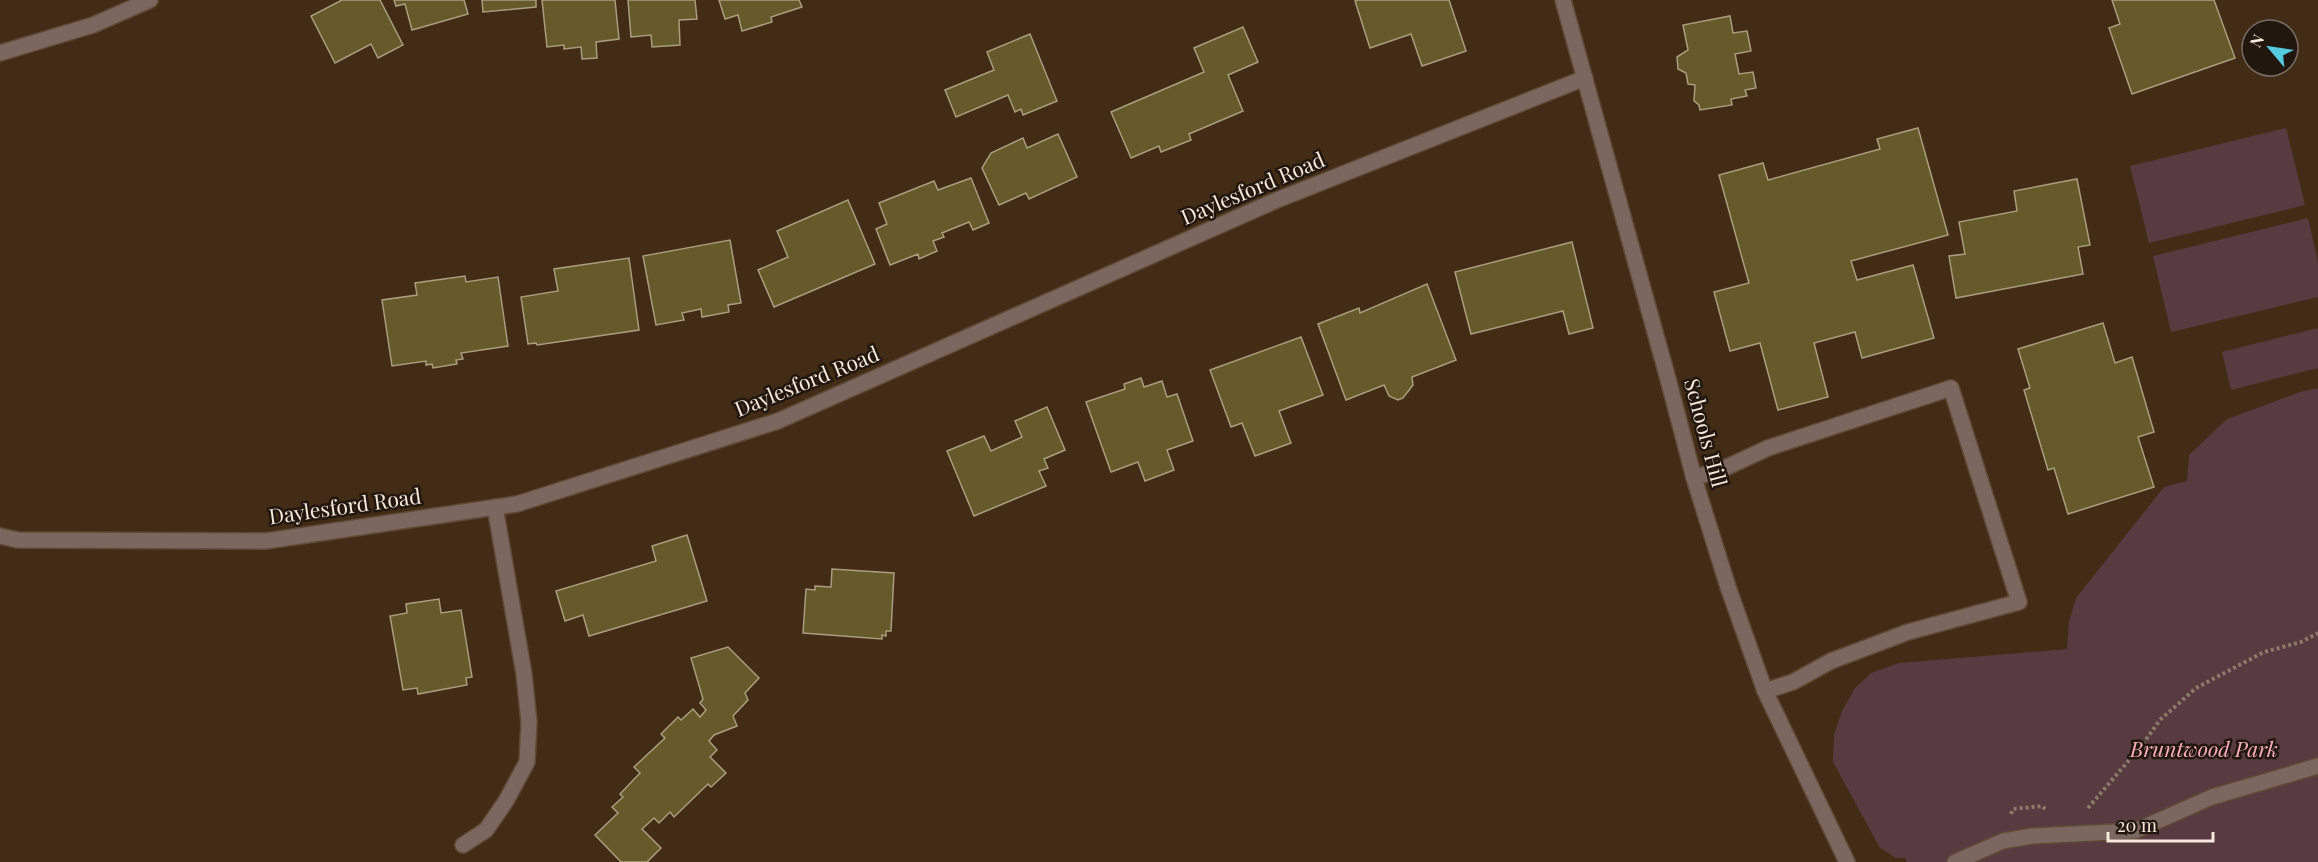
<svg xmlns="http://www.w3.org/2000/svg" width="2318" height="862" font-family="'Playfair Display',serif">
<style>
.green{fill:#573b40}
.building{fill:#66592a;stroke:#a89e7d;stroke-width:1.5}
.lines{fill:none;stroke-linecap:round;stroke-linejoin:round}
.minor-casing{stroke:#5f4a36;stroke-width:18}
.path{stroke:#8d7a68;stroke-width:4;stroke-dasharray:3 3;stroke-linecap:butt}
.minor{stroke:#7c6660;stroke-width:15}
.labels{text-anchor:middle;stroke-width:5;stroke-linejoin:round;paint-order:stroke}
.street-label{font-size:21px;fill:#f6e8db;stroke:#21170e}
.park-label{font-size:21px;font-style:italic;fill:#feadbc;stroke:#21170e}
</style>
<rect width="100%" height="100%" fill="#422c16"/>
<!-- green -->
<g class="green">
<path d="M 2286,128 L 2305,205 L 2149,243 L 2130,166 Z"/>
<path d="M 2308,218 L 2318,262 L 2318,297 L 2171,332 L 2153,256 Z"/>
<path d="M 2318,328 L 2318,368 L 2231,390 L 2222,352 Z"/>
<path d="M 2318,388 L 2318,862 L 1907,862 L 1905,858 L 1896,858 L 1880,848 L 1833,762 L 1834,735 L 1842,711 L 1855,688 L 1871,673 L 1899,663 L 2067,649 L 2069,621 L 2076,598 L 2164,487 L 2187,481 L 2189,455 L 2227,419 L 2300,392 Z"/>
</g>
<!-- building -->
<g class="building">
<path d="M 342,0 L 380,0 L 403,45 L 378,58 L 371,44 L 335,63 L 311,16 Z"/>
<path d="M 394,0 L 464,0 L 468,14 L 412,30 L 405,4 L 396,6 Z"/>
<path d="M 482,0 L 536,0 L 536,7 L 483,12 Z"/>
<path d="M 542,0 L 615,0 L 619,39 L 596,42 L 597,58 L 582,59 L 581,47 L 564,49 L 564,45 L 547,47 Z"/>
<path d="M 628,0 L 695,0 L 697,19 L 679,20 L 680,45 L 652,47 L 651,35 L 631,37 Z"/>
<path d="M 719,0 L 799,0 L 802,7 L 771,17 L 772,22 L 742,31 L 738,15 L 725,19 Z"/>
<path d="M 1358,0 L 1449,0 L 1466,51 L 1422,66 L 1411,34 L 1370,48 L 1355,1 Z"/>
<path d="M 2112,0 L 2214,0 L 2235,58 L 2132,94 L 2109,28 L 2120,24 Z"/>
<path d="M 1730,16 L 1733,33 L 1747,31 L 1751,51 L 1735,54 L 1739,74 L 1753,72 L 1756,88 L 1745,90 L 1747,96 L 1731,99 L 1732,105 L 1700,110 L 1699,105 L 1694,101 L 1695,85 L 1688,84 L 1686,73 L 1678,69 L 1677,57 L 1688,50 L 1683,25 Z"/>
<path d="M 1243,27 L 1258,62 L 1228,75 L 1243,111 L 1189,134 L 1191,140 L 1161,152 L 1159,146 L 1131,158 L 1111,112 L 1204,72 L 1194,48 Z"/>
<path d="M 1030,34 L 1057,101 L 1023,115 L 1021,109 L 1015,112 L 1008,95 L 956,117 L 945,90 L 994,70 L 987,52 Z"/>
<path d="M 1918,128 L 1948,235 L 1851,261 L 1857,280 L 1913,265 L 1934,338 L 1862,358 L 1855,332 L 1814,343 L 1828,397 L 1778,410 L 1760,343 L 1730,351 L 1714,292 L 1749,283 L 1719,175 L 1763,163 L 1768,180 L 1880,149 L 1877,139 Z"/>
<path d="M 1058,134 L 1077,177 L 1029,199 L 1026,193 L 999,205 L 982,168 L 991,153 L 1023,138 L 1027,148 Z"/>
<path d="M 971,178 L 989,223 L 973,230 L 969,222 L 942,233 L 944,237 L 933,241 L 937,251 L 919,259 L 918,254 L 890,265 L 876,229 L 887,224 L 879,203 L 934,181 L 938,190 Z"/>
<path d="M 2077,179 L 2090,245 L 2078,247 L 2083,274 L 1956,298 L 1949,256 L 1965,254 L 1959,222 L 2017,211 L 2014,191 Z"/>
<path d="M 848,200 L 875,264 L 774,307 L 758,270 L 788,257 L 777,231 Z"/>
<path d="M 730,240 L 741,303 L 728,305 L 729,312 L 702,317 L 701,309 L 682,313 L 684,320 L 656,325 L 643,256 Z"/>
<path d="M 1572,242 L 1593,328 L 1569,334 L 1563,311 L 1471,334 L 1455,272 Z"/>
<path d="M 629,258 L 639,330 L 537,345 L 536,343 L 528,344 L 521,297 L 558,291 L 554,269 Z"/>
<path d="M 465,276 L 466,282 L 498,277 L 508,346 L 461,353 L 463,359 L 456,360 L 457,364 L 433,368 L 432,364 L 426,365 L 426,361 L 392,366 L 382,300 L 417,295 L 415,283 Z"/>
<path d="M 1427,284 L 1456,360 L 1412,377 L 1413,385 L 1403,398 L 1398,400 L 1389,396 L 1384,385 L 1346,400 L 1318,324 L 1359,308 L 1360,313 Z"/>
<path d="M 2103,323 L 2115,363 L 2132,357 L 2154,432 L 2138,437 L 2154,487 L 2068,514 L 2054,468 L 2048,470 L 2024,390 L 2030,388 L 2018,349 Z"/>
<path d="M 1301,337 L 1323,395 L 1279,411 L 1291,443 L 1255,456 L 1242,423 L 1231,427 L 1210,370 Z"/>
<path d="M 1141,378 L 1144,387 L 1162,381 L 1167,397 L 1177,394 L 1193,441 L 1167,450 L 1174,470 L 1145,481 L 1138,462 L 1111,472 L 1086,402 L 1125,389 L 1124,384 Z"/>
<path d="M 1047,407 L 1065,450 L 1044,459 L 1048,468 L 1039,471 L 1046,486 L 974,516 L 947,451 L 984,436 L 991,451 L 1022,437 L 1015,421 Z"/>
<path d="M 687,535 L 707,601 L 589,636 L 583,615 L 565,621 L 556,591 L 656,561 L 652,546 Z"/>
<path d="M 832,569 L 894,573 L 891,631 L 886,631 L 886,636 L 882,635 L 882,639 L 803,633 L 806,589 L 815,590 L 815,586 L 831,587 Z"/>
<path d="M 439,599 L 441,613 L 461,610 L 472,677 L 466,678 L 467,685 L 418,694 L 417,688 L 403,690 L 390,616 L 407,613 L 406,604 Z"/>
<path d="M 728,647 L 759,678 L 745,693 L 748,700 L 733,716 L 737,726 L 714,735 L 709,741 L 717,750 L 710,757 L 726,773 L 711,787 L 708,784 L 674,817 L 670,812 L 659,823 L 654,818 L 642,829 L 661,848 L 647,862 L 621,862 L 595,835 L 618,813 L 612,807 L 623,797 L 620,794 L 640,773 L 634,767 L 665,738 L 661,734 L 678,717 L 681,720 L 693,709 L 700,717 L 706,710 L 700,703 L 703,699 L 691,658 Z"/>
</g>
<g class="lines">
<!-- minor casing -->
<g class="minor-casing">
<g id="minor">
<path d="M 1563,0 L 1668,379 L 1694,478 L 1728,587 L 1765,691 L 1847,862"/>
<path d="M 0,53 L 93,25 L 150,0"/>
<path d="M 1694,478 L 1727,467 L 1768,448 L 1951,388 L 2019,602 L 1908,632 L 1831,661 L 1793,682 L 1765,691"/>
<path d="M 0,536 L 18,540 L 266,541 L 517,504 L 778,421 L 1277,200 L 1585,78"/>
<path d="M 463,845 L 486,830 L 506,801 L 527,762 L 529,722 L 524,674 L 495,507"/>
<path d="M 1955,862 L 2003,841 L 2032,836 L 2135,831 L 2212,797 L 2318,766"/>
</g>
</g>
<!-- path -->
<g class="path">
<path d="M 2088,808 L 2142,745 L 2160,720 L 2196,688 L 2264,652 L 2301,642 L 2318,633"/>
<path d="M 2011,814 L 2013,809 L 2042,806 L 2046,810"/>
</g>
<!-- minor -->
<use href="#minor" class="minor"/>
</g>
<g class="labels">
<!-- street labels -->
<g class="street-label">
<text transform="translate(1253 189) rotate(-23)" y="7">Daylesford Road</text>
<text transform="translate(807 382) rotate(-22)" y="7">Daylesford Road</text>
<text transform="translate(1705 433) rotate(75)" y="7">Schools Hill</text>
<text transform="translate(345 507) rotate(-8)" y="7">Daylesford Road</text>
</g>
<!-- park labels -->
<g class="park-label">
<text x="2204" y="757">Bruntwood Park</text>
</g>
</g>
<!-- north arrow -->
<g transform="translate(2270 48) rotate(299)"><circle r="28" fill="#21170e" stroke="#766b60" stroke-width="1.5"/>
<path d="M0-4.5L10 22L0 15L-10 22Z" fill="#54cade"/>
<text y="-9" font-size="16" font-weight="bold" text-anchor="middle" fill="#f6e8db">N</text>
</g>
<!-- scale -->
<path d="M2108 832v9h105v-9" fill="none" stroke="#f6e8db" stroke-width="3"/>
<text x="2117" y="832" font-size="18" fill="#f6e8db" stroke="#21170e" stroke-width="4.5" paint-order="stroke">20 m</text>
</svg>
